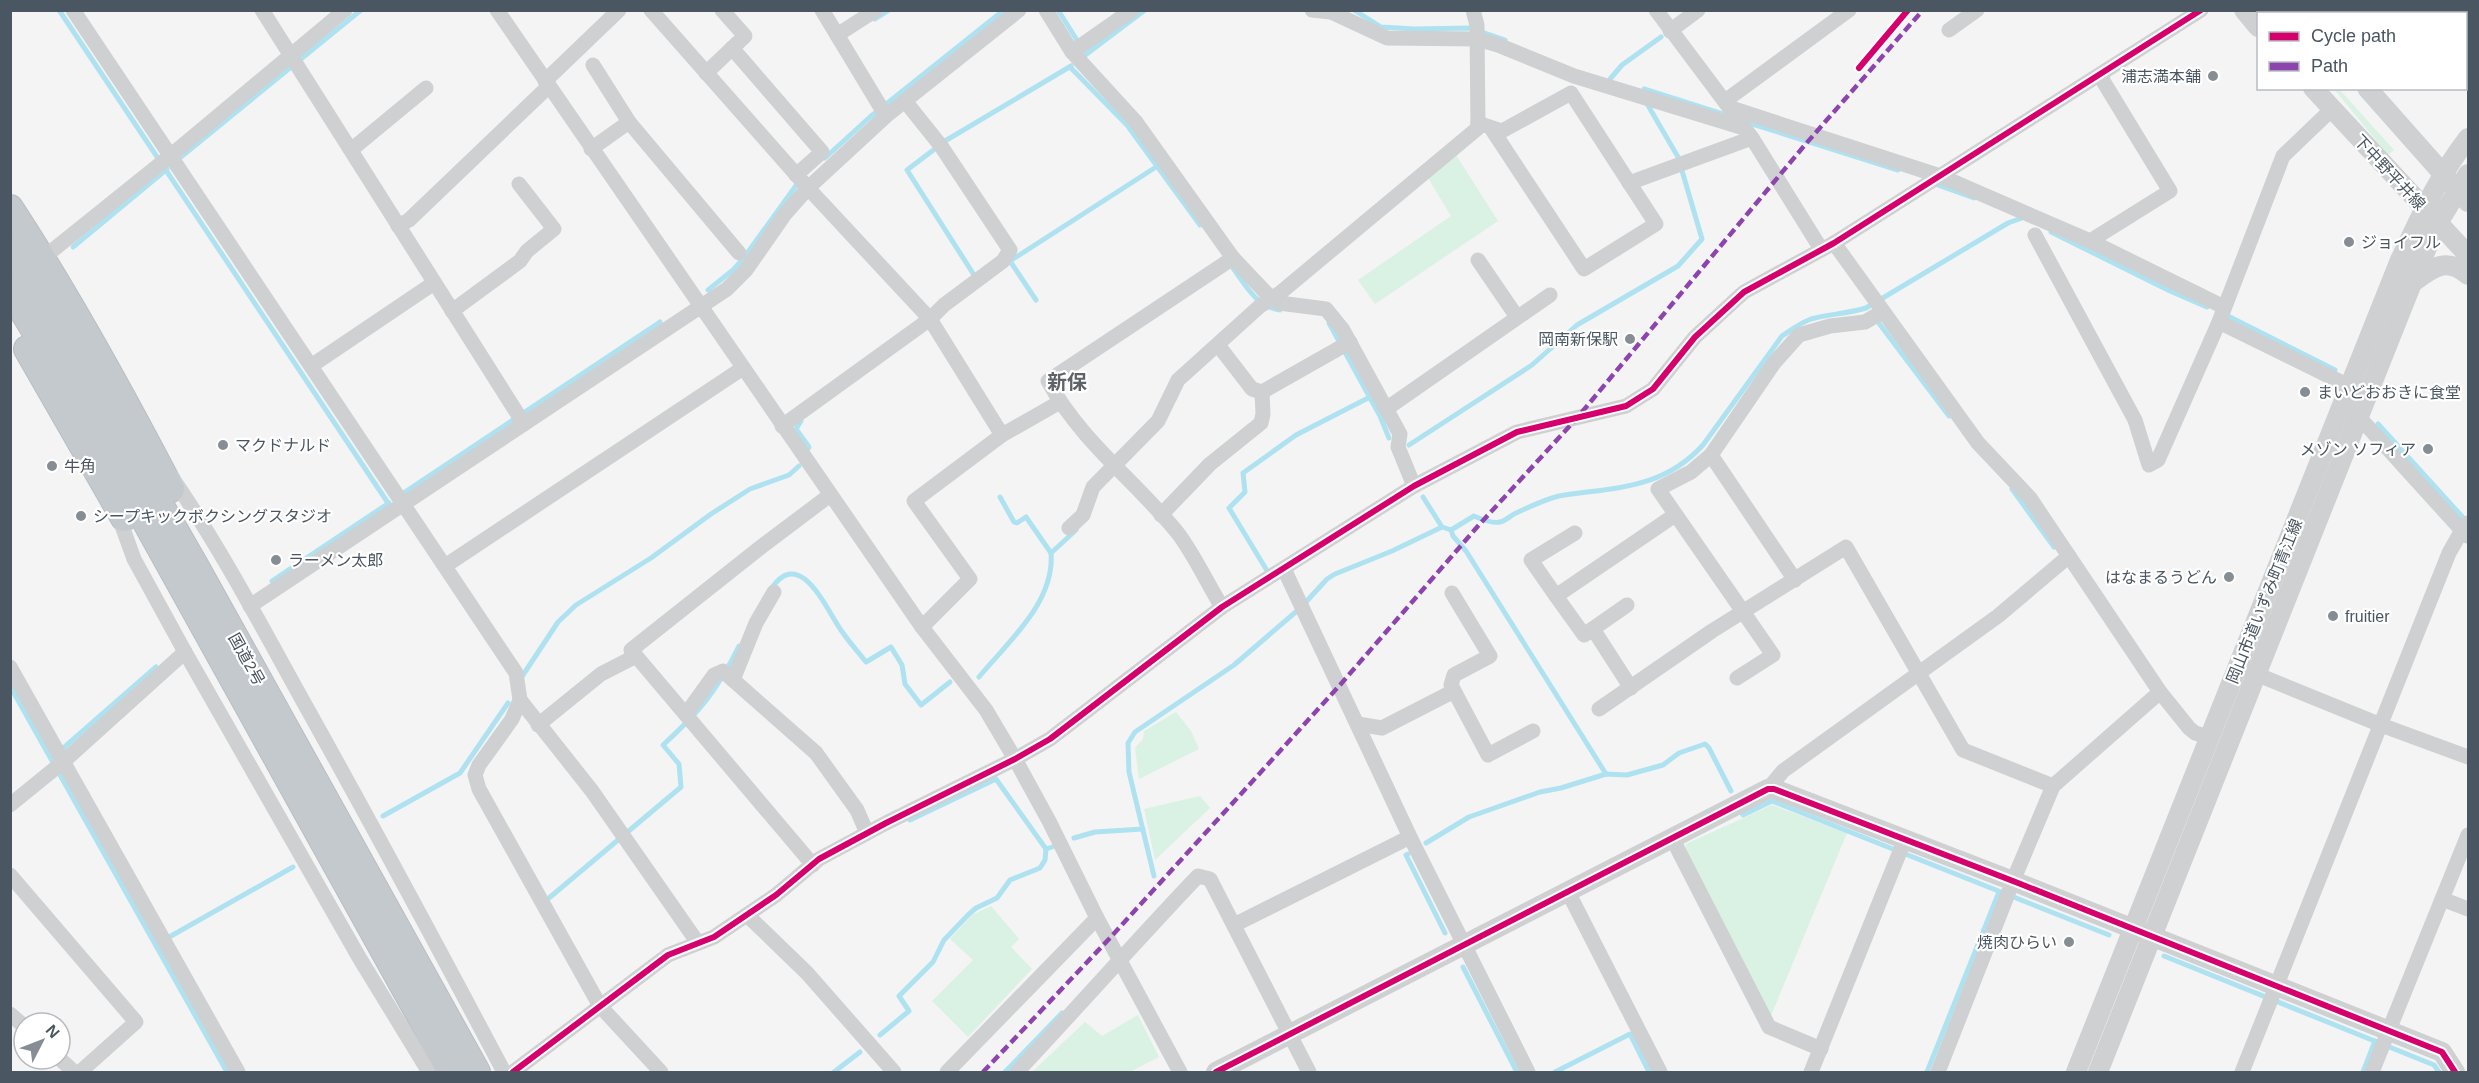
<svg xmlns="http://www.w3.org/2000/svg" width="2479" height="1083" font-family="Arial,'Noto Sans JP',sans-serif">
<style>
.green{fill:#d9f2e3}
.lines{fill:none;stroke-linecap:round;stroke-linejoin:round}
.stream{stroke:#aee2f0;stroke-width:5}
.trunk-casing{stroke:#b9bec3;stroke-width:28}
.minor{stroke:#ced0d2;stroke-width:15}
.tertiary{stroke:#ced0d2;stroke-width:20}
.trunk{stroke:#c4c9cd;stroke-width:26}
.quiet{stroke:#8e44ad;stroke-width:4.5;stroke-dasharray:9 4.5;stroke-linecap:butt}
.cycleway-casing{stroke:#fff;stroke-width:10}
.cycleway{stroke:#d6006c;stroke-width:6}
.poi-dot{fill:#868d94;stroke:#fff;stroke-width:2}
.labels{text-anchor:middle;stroke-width:4.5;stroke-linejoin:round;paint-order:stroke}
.poi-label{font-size:16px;fill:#4a5661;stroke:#fff;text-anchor:start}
.street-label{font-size:16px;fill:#4a5661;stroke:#fff}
.quarter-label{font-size:20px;font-weight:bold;fill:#5f6368;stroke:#fff}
</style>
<rect width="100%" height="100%" fill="#f4f4f4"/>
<!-- green -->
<g class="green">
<path d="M 2334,89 L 2339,89 L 2394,150 L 2388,155 Z"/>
<path d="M 1456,155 L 1498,221 L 1375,304 L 1358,280 L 1451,216 L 1428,178 Z"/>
<path d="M 1176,712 L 1191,731 L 1199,749 L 1139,779 L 1135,748 L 1143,739 L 1144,731 Z"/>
<path d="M 1200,796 L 1210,808 L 1155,860 L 1144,809 Z"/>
<path d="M 1772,805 L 1847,833 L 1770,1018 L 1685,851 L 1686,844 Z"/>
<path d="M 991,906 L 1019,939 L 1011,947 L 1032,969 L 968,1037 L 932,1001 L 973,960 L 950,939 L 972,915 Z"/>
<path d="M 1138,1015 L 1159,1057 L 1130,1072 L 1032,1072 L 1085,1022 L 1102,1036 Z"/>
</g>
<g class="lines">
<!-- stream -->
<g class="stream">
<path d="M 59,10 L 388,503"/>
<path d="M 1058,10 L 1080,45"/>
<path d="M 1354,10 L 1381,27 L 1414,29 L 1470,28 L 1505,40"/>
<path d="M 875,19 L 889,10"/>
<path d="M 1084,56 L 1145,10"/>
<path d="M 1070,67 L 1127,125 L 1200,225"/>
<path d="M 1610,79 L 1622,65 L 1661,37"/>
<path d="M 1644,89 L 1729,116"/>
<path d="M 1746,122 L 1898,170"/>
<path d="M 945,141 L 1071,66"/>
<path d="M 936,148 L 907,170 L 974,275"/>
<path d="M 825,158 L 870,117 L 1004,10"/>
<path d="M 176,161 L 361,10"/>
<path d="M 1935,184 L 1974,198"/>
<path d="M 2051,232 L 2170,291 L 2207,307"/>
<path d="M 73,247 L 167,169"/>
<path d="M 1010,261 L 1156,167"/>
<path d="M 1005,265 L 1010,261 L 1036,300"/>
<path d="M 1233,268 C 1246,286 1257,307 1280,310"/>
<path d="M 708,290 L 733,270 L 743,259 L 800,180"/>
<path d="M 2224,314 L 2335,370"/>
<path d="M 1875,318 L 1949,416"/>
<path d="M 1329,323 L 1380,416 L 1389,438"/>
<path d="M 801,421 L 796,429 L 809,447 L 807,450"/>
<path d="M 2378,424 L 2467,522"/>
<path d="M 1409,445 L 1532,365 L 1577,325 L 1678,266 L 1702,239 L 1678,157 L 1646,102"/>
<path d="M 2012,489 L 2054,547"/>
<path d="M 399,496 L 660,322"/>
<path d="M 1000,497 L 1014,522 L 1017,523 L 1026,517 L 1051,553"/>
<path d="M 1423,497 L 1442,527 L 1451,530 L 1453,536 L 1466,551 L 1606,774"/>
<path d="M 1451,530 L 1474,516 C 1481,519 1492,524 1500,522 C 1506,521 1511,515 1516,513 C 1529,507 1546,499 1559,496 C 1614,487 1662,490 1703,445 L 1782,336 C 1791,330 1800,323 1811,319 C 1828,314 1847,314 1866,308 L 2008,223 L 2022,218"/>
<path d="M 1266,569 L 1229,508 L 1245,492 L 1243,473 L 1296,435 L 1370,397"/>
<path d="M 272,581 L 389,503"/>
<path d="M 771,589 C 801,544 827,612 843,633 C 850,643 859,653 866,662 L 891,647 L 902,665 L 905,684 L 921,705 L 950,682"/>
<path d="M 1305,603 L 1327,579 L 1335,574 L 1392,551 L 1442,527"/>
<path d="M 523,675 L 558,622 L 576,605 L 651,558 L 711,514 L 750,489 L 789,475 L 799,466"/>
<path d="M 979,677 C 1008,642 1055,602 1051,553 L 1076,530"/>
<path d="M 10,686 L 227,1072"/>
<path d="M 60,751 L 156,667"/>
<path d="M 1742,813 L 1743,815 L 1772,801 L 2109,935"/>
<path d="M 383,816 L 460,773 L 508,703"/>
<path d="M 910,820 L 996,779 L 1046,849 L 1052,847"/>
<path d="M 1074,838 L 1095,832 L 1143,829"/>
<path d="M 1426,843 L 1469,817 L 1540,792 L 1561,788 L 1606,774 L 1627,775 L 1663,765 L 1679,753 L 1705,744 L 1709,748 L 1731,791"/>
<path d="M 1408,854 L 1406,855 L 1445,933"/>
<path d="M 1154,876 L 1129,772 L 1128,743 L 1135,732 L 1234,665 L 1298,610"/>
<path d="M 549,898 L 681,787 L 679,764 L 663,745 C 700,711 717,691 739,646"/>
<path d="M 171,936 L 293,867"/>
<path d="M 2164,956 L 2434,1065 L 2439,1072"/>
<path d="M 1463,967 L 1517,1072"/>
<path d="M 880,1035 L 909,1011 L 899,996 L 933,962 L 944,940 L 969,914 L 976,908 L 997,898 L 1010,880 L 1040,868 L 1045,860 L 1046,849"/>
<path d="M 834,1072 L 860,1052"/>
<path d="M 1005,1072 L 1062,1013"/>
<path d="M 1555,1072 L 1630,1034 L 1649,1072"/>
<path d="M 1927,1072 L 1999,892"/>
<path d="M 2363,1072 L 2375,1041"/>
</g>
<!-- trunk casing -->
<g class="trunk-casing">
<g id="trunk">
<path d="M 10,208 C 69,298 121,393 171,489"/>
<path d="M 10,249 L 59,328 L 196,567 L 477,1072"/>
<path d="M 10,290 L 93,427 L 451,1072"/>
<path d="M 27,349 L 124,518"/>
</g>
</g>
<!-- minor -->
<g class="minor">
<path d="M 73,10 L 516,673 L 520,700 L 512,719 L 479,765 L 475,775 L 479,789 L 600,1006 L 661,1072"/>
<path d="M 262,10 L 524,424"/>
<path d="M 497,10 L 922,627 L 986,710 L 1015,759 L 1049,821 L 1097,918 L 1180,1072"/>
<path d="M 651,10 L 808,188 L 930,319 L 1002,435"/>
<path d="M 822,10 L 886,116"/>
<path d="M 1046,10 L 1072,52 L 1136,122 L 1233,258 L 1271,298 L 1279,303 L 1326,309 L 1343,330 L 1400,434 L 1398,447 L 1414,486"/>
<path d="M 1312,10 L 1331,12 L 1387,38 L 1477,39 L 1498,45 L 1574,76 L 1744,128"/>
<path d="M 1656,10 L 1752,138 L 1821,249"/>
<path d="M 1949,30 L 1977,10"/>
<path d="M 1670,31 L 1698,10"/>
<path d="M 837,35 L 876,10"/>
<path d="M 732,48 L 822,152 L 796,175"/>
<path d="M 1072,52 L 1132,10"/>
<path d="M 593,65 L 629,122 L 739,253"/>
<path d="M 706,73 L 745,36 L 722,10"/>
<path d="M 545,81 L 619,10"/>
<path d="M 1725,101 L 1849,10"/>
<path d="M 1731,108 L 1940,176 L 2090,241 L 2224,307"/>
<path d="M 1478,123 L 1502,131 L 1571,93 L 1656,224 L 1584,269 L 1491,128"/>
<path d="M 591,149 L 629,122"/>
<path d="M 351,150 L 426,88"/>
<path d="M 1629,183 L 1752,138"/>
<path d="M 398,226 L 409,220 L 549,86"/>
<path d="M 2035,235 L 2135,420 L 2149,465 L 2158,460 L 2219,322 L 2283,156 L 2331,110"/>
<path d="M 2090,241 L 2170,191 L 2100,76"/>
<path d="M 1834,243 L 1978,443 L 2030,498 L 2160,692 L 2189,728 L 2195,733 L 2209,737"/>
<path d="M 43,258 L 170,156 L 345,10"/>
<path d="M 1478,260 L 1517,317"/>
<path d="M 452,311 L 520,261 L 527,251 L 554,229 L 519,184"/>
<path d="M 2219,322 L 2349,386"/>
<path d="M 1218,345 L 1252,389 L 1262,392 L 1350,342"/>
<path d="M 311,366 L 434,283"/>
<path d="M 1386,409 L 1550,295"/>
<path d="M 2352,414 L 2359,417 L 2467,536"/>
<path d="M 782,426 L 930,319 L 944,305 L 1003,261 L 1010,250 L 941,146 L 905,101"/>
<path d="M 1711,455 L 1691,472 L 1658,489 L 1773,655 L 1737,678"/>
<path d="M 171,476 C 222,550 264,631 308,710 C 375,830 440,951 504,1072"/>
<path d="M 117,512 L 134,559 L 185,652 L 360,959 L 429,1072"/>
<path d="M 1161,515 L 1210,464 L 1261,423 L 1263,414 L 1262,392"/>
<path d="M 1069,528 L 1083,515 L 1093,487 L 1158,421 L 1178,380 L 1260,306 L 1280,293 L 1478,128 L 1477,25 L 1473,10"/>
<path d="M 445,566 L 743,368"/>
<path d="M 1284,569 L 1410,837 L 1528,1072"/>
<path d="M 1795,580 L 1711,455 L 1774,363 L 1799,335 L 1830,326 L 1865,322 L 1882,312"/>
<path d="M 1452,593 L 1490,656 L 1454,675 L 1451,685 L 1488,755 L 1533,731"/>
<path d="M 1556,596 L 1531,560 L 1575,533"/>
<path d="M 1627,605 L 1584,635 L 1556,596 L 1675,515"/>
<path d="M 250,606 L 727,289 L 746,270 L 785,214 L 808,188 L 886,116 L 1019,10"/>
<path d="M 1222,607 C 1207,583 1194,554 1177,532 C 1135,481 1080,440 1048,381 L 1233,258"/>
<path d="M 922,627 L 970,579 L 914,501 L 1002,435 L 1060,402"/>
<path d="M 1593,629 L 1631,688"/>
<path d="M 10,667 L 238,1072"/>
<path d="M 2246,670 L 2381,725 L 2468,757"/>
<path d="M 733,680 L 756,623 L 774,592"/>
<path d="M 520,700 L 592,791 L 698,943"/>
<path d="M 1599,709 L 1712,631 L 1846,547 L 1963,750 L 2053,786"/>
<path d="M 686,714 L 714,675 L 723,671 L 816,753 L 857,810 L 867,833"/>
<path d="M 1358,724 L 1382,728 L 1454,691"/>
<path d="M 538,725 L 601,674 L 636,656"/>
<path d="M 1768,789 L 1783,771 L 1998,616 L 2069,556"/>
<path d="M 10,805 L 63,762 L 185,652"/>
<path d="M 1672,838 L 1769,1027 L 1821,1049"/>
<path d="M 813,865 L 631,650 L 761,547 L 830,495"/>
<path d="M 10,875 L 136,1022 L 80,1072"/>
<path d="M 1568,892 L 1660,1072"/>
<path d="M 2442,899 L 2468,909"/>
<path d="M 747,915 L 807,973 L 894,1072"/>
<path d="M 1234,925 L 1410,837"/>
<path d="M 10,1014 L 24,1026"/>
<path d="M 60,1059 L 74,1072"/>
<path d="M 513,1072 L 668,955 L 714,937 L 776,895 L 819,859 L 886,823 L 1015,759 L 1050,739 L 1222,607 L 1414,486 L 1517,432 L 1626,406 L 1653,389 L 1695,337 L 1744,292 L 1834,243 L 2201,10"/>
<path d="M 947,1072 L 1097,918"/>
<path d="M 1017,1072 C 1078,1007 1136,941 1198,876 L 1210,879 L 1309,1072"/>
<path d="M 1811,1072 L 1905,839"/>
<path d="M 1938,1072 L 2013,881 L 2053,786 L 2160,692"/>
<path d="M 2242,1072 L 2449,553 L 2462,530 L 2468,523"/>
<path d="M 2372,1072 L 2468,835"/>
</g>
<!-- tertiary -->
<g class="tertiary">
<path d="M 2244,10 L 2258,27"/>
<path d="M 2298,10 L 2300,14"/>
<path d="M 2313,88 L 2468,255"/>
<path d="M 2367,88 L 2468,202"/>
<path d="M 2412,283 C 2432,268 2446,256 2468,275"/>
<path d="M 1216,1072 L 1768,789 L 1774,789 L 2013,881 L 2442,1052 L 2455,1072"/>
<path d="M 2076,1072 L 2400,260 C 2421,216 2438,177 2468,138"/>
<path d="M 2098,1072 L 2418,268 L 2438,223 L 2468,174"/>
</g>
<!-- trunk -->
<use href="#trunk" class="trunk"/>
<!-- quiet -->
<path class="quiet" d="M 983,1072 L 1109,939 L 1340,685 L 1478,526 L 1577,418 L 1804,146 L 1923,10"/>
<!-- cycleway casing -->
<g class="cycleway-casing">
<g id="cycleway">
<path d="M 1859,68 L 1908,10"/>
<path d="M 513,1072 L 668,955 L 714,937 L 776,895 L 819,859 L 886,823 L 1015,759 L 1050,739 L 1222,607 L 1414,486 L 1517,432 L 1626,406 L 1653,389 L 1695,337 L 1744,292 L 1834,243 L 2201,10"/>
<path d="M 1216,1072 L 1768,789 L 1774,789 L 2013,881 L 2442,1052 L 2455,1072"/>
</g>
</g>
<!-- cycleway -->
<use href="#cycleway" class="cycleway"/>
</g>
<!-- markers -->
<g class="poi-dot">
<circle cx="2213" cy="76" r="6"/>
<circle cx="2349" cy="242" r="6"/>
<circle cx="1630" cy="339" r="6"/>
<circle cx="2305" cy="392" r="6"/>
<circle cx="223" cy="445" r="6"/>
<circle cx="2428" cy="449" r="6"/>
<circle cx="52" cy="466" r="6"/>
<circle cx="81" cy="516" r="6"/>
<circle cx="276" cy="560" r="6"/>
<circle cx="2229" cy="577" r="6"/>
<circle cx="2333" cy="616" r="6"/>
<circle cx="2069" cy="942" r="6"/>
</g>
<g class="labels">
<!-- poi labels -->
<g class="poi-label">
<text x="2201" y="82" text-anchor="end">浦志満本舗</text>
<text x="2361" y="248">ジョイフル</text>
<text x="1618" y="345" text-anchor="end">岡南新保駅</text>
<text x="2317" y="398">まいどおおきに食堂</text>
<text x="235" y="451">マクドナルド</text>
<text x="2416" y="455" text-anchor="end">メゾン ソフィア</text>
<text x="64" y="472">牛角</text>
<text x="93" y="522">シープキックボクシングスタジオ</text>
<text x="288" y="566">ラーメン太郎</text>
<text x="2217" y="583" text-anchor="end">はなまるうどん</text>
<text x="2345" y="622">fruitier</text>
<text x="2057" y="948" text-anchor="end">焼肉ひらい</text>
</g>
<!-- street labels -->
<g class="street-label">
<text transform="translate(2390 172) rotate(47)" y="6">下中野平井線</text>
<text transform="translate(2264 601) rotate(-68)" y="6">岡山市道いずみ町青江線</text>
<text transform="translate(247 659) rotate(61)" y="6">国道2号</text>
</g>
<!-- quarter labels -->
<g class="quarter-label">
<text x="1067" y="389">新保</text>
</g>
</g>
<!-- border -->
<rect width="2479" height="1083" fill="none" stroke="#4a5661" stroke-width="24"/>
<!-- legend -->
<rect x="2257" y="12" width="210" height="78" fill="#ffffff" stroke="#b7bbc0" stroke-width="1.5"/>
<rect x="2269" y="32" width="30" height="9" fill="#d6006c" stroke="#b7bbc0" stroke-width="1.5"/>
<text x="2311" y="42" font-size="18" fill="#4a5661">Cycle path</text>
<rect x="2269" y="62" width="30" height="9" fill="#8e44ad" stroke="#b7bbc0" stroke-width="1.5"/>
<text x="2311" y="72" font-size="18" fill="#4a5661">Path</text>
<!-- north arrow -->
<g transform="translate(42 1041) rotate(48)"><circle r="28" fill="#ffffff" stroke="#b7bbc0" stroke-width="1.5"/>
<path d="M0-4.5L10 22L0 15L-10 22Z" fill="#868d94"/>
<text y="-9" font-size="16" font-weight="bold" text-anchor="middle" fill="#4a5661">N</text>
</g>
</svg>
